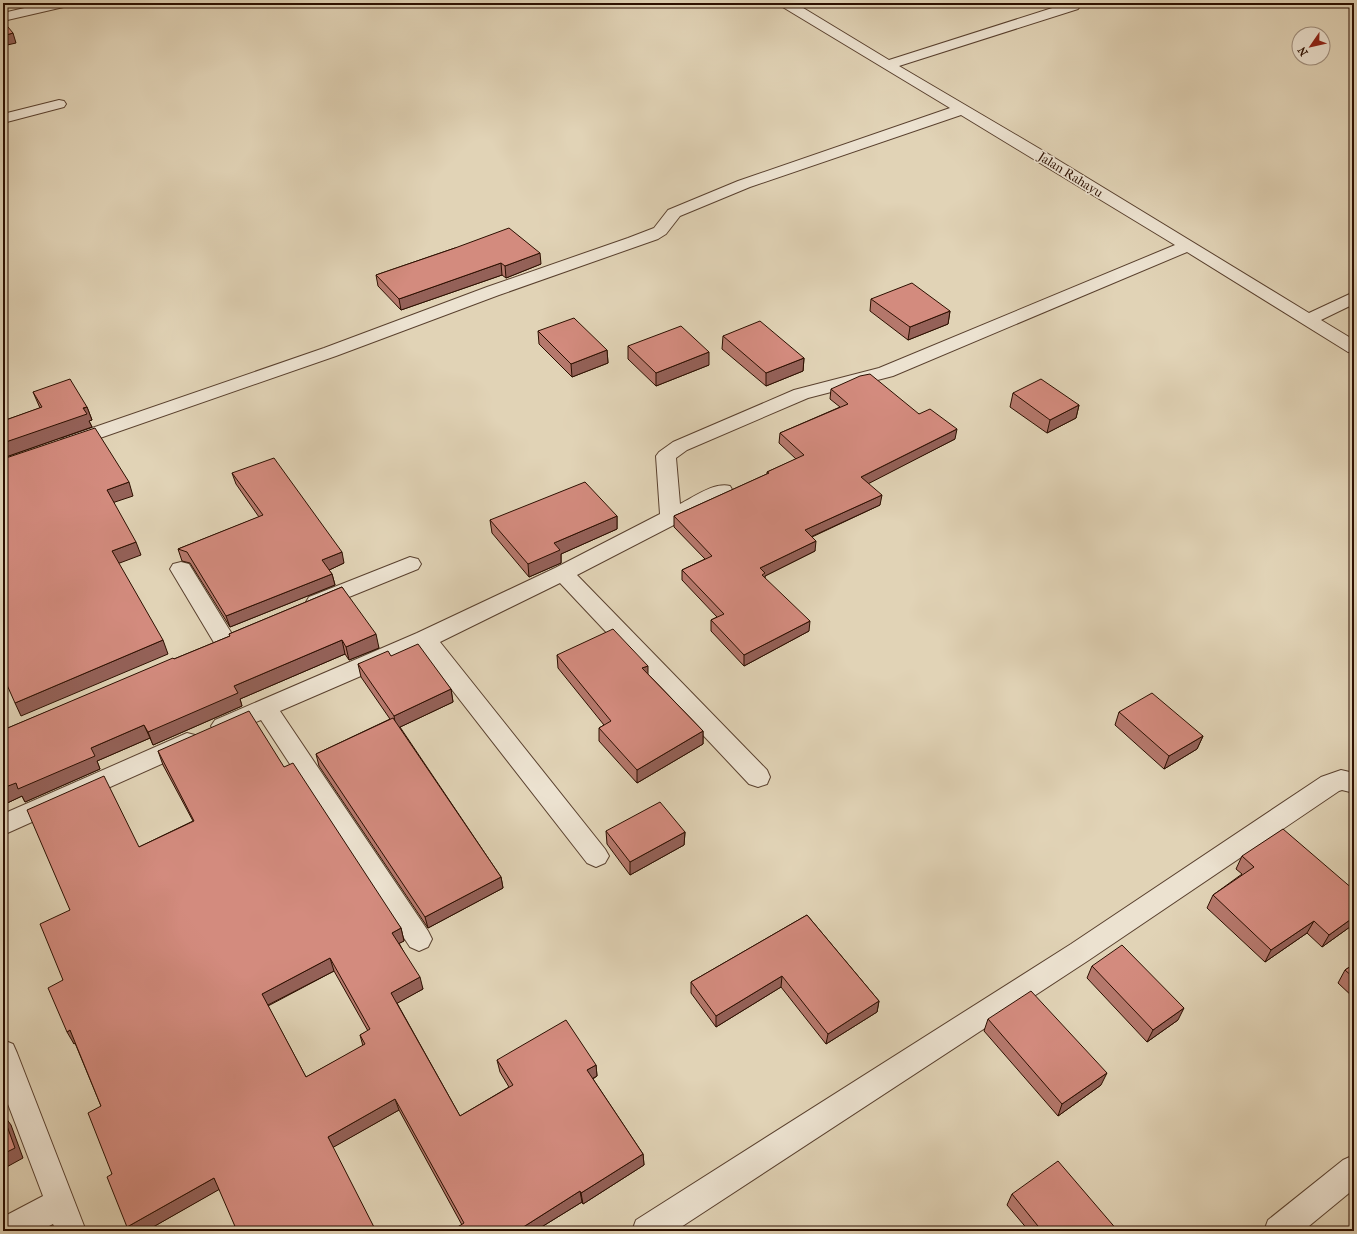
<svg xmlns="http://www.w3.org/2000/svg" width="1357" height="1234" font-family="'IM FELL French Canon',serif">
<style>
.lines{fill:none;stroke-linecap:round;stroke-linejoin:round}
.minor-casing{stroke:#59402e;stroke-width:2}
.minor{fill:#ece2d0;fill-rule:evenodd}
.wall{fill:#b5786c;stroke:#2c0f00;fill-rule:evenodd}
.shaded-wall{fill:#946158;stroke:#2c0f00}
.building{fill:#d38b7e;stroke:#2c0f00;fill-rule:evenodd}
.labels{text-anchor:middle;stroke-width:3.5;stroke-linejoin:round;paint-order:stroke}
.far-street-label{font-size:13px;fill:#2c0f00;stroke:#ece2d0}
</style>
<rect width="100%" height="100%" fill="#e1d3b6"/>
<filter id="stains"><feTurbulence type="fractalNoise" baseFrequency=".005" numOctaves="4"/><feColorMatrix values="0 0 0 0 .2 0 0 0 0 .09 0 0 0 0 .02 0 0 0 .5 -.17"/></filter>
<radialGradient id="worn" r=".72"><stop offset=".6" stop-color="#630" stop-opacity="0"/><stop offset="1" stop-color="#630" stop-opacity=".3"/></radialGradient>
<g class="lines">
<!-- minor casing -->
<g class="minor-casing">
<g id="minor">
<path d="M 46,3 L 70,3 L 68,6 L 3,21 L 3,13 Z"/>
<path d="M 779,3 L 795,3 L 889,60 L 1068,3 L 1078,3 L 1080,6 L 1078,9 L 899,66 L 1040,149 L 1309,313 L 1354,292 L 1354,304 L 1321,320 L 1354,340 L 1354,353 L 1348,352 L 1187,252 L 893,376 L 808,398 L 687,450 L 676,458 L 680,504 C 694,497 714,482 730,486 L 733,491 L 730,496 L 577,575 L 767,770 L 770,777 L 767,784 L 758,787 L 749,784 L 560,583 L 440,642 L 605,849 L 609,856 L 605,863 L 596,867 L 587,863 L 421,650 L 280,711 L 428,931 L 432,939 L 428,947 L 419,951 L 410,947 L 261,720 L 223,735 L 215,732 L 211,726 L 215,720 L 417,633 L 555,568 L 660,514 L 656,456 L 659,452 L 673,442 L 794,390 L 879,368 L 1175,245 L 961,115 L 750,187 L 680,216 L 666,234 L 658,239 L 499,295 L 336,356 L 77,446 L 70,448 L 63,446 L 60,442 L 63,438 L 324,348 L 487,287 L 628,238 L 654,228 L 668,210 L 738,181 L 950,108 L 781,6 Z"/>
<path d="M 59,100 L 64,101 L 66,104 L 64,107 L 3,123 L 3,114 Z"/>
<path d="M 410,557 L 418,559 L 421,564 L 418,569 L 317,610 L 309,607 L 306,602 L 309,597 Z"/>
<path d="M 181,562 L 189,564 L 232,634 L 235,640 L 232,646 L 224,648 L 216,646 L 170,569 L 173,564 Z"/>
<path d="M 187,733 L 195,735 L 199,742 L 195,749 L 3,835 L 3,814 Z"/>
<path d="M 1341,770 L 1354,773 L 1354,793 L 1342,790 L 1339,791 L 1089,960 L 675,1231 L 632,1231 L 636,1220 L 1071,944 L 1321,777 Z"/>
<path d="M 3,1040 L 13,1044 L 17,1053 L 86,1231 L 56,1231 L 53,1224 L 39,1231 L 3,1231 L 3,1217 L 43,1196 L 3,1091 Z"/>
<path d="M 1354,1155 L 1354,1189 L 1303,1231 L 1264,1231 L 1268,1220 L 1343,1160 Z"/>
</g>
</g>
<!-- minor -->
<use href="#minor" class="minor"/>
</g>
<!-- wall -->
<g class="wall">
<path d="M 455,248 L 541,264 L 506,278 L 502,275 L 401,310 L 378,286 L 376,275 Z"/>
<path d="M 871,299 L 950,311 L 948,324 L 908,340 L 870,311 Z"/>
<path d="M 538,331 L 607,350 L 608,363 L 572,377 L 539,344 Z"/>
<path d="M 723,336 L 804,358 L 803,371 L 766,386 L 722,349 Z"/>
<path d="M 628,346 L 709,365 L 656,386 L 628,359 Z"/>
<path d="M 831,389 L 919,414 L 955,439 L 868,483 L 880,505 L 812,537 L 815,551 L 765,576 L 765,578 L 809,631 L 744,666 L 711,631 L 711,620 L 717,617 L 682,580 L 682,570 L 705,559 L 674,527 L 674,516 L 767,474 L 767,472 L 796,459 L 779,443 L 780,433 L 840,407 L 830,399 Z"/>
<path d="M 33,392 L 87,407 L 92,420 L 89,421 L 92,427 L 3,458 L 3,421 L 40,408 Z"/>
<path d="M 1013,393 L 1079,405 L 1076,418 L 1047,433 L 1010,407 Z"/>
<path d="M 232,473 L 344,563 L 329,570 L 332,574 L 335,585 L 230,627 L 190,563 L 182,561 L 178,549 L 259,517 L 236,484 Z"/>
<path d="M 617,516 L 617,529 L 561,554 L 561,563 L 529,577 L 492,533 L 490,520 Z"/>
<path d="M 342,587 L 379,648 L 349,660 L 345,654 L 240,699 L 242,706 L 153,745 L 150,738 L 97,761 L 100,769 L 25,802 L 22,796 L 3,805 L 3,730 L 174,659 L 230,636 L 229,634 Z"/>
<path d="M 557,655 L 648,674 L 703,731 L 703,744 L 637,783 L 599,741 L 599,728 L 604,725 L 558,668 Z"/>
<path d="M 391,656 L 451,689 L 453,702 L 400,727 L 501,877 L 503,888 L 428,928 L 319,766 L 316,754 L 390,719 L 361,677 L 358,664 Z"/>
<path d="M 1119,712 L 1203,736 L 1197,749 L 1164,769 L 1115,725 Z"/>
<path d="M 158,751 L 284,767 L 401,928 L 404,941 L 399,943 L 423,989 L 397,1003 L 460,1116 L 509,1087 L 500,1072 L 497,1060 L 596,1065 L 597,1076 L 593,1079 L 643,1154 L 644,1165 L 583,1204 L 582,1202 L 535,1231 L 451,1231 L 462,1225 L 399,1110 L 333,1147 L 219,1189 L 146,1231 L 112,1174 L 101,1106 L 75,1043 L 74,1044 L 63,980 L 70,910 L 139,847 L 193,821 L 163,765 ZM 334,971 L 368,1031 L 360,1035 L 363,1046 L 306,1077 L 268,1006 Z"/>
<path d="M 606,831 L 685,832 L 684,845 L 630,875 L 607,844 Z"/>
<path d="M 1242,856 L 1354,924 L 1322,947 L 1307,933 L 1265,962 L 1207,908 L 1213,895 L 1242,874 L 1236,869 Z"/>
<path d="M 807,915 L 879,1001 L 877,1012 L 826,1044 L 781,987 L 716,1027 L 691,993 L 691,982 Z"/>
<path d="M 1354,964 L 1354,998 L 1338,983 L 1345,970 Z"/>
<path d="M 1092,966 L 1178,1020 L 1147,1042 L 1087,978 Z"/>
<path d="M 988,1019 L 1101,1085 L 1058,1116 L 984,1031 Z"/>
<path d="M 1012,1194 L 1118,1231 L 1029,1231 L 1007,1205 Z"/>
</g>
<!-- shaded-wall -->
<g class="shaded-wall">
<path d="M 13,33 L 16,43 L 3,46 L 3,36 Z"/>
<path d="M 540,253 L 541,264 L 506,278 L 505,266 Z"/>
<path d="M 501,263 L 502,275 L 401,310 L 399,299 Z"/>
<path d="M 950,311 L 948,324 L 908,340 L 910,327 Z"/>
<path d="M 607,350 L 608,363 L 572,377 L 571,364 Z"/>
<path d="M 709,352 L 709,365 L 656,386 L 656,373 Z"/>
<path d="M 804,358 L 803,371 L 766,386 L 766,373 Z"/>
<path d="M 1079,405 L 1076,418 L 1047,433 L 1050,420 Z"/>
<path d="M 87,407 L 92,420 L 89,421 L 92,427 L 3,458 L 3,443 Z"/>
<path d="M 957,429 L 955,439 L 860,488 L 861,477 Z"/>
<path d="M 129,482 L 133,496 L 112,503 L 107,490 Z"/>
<path d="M 882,495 L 880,505 L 804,540 L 805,530 Z"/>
<path d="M 617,516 L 617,529 L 561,554 L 561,563 L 529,577 L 528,564 L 554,543 Z"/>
<path d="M 816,541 L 815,551 L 765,576 L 764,584 L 760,568 Z"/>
<path d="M 136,542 L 141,555 L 117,564 L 112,551 Z"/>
<path d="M 342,552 L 344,563 L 325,572 L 322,560 Z"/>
<path d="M 332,574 L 335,585 L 230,627 L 226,616 Z"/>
<path d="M 810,621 L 809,631 L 744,666 L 744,655 Z"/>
<path d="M 376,634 L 379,648 L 349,660 L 346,647 Z"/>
<path d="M 163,640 L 168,654 L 21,716 L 15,703 Z"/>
<path d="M 342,640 L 345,654 L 240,699 L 242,706 L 153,745 L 148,732 L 234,686 Z"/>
<path d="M 648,666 L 648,679 L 642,668 Z"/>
<path d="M 451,689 L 453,702 L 396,729 L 394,716 Z"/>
<path d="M 144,725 L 150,738 L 97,761 L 100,769 L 25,802 L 22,796 L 3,805 L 3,788 L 91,748 Z"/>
<path d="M 703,731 L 703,744 L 637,783 L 637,770 Z"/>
<path d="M 1203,736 L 1197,749 L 1164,769 L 1169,756 Z"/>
<path d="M 685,832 L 684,845 L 630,875 L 630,862 Z"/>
<path d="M 501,877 L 503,888 L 428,928 L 425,917 Z"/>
<path d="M 1354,917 L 1354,924 L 1322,947 L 1329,935 Z"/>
<path d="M 1314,921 L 1307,933 L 1265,962 L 1271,950 Z"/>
<path d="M 401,928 L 404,941 L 396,945 L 392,933 Z"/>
<path d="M 330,958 L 334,971 L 266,1006 L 262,994 Z"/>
<path d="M 782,976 L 781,987 L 716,1027 L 716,1016 Z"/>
<path d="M 420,977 L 423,989 L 394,1005 L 391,993 Z"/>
<path d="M 879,1001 L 877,1012 L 826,1044 L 828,1034 Z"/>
<path d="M 1184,1008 L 1178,1020 L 1147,1042 L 1153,1030 Z"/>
<path d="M 70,1030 L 77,1042 L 74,1044 L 67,1032 Z"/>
<path d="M 596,1065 L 597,1076 L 588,1081 L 587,1070 Z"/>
<path d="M 1107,1073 L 1101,1085 L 1058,1116 L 1062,1104 Z"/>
<path d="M 395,1099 L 399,1110 L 332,1148 L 328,1137 Z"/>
<path d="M 3,1114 L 11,1125 L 23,1158 L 3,1169 Z"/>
<path d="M 643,1154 L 644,1165 L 583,1204 L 581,1193 Z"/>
<path d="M 214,1178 L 220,1189 L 146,1231 L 130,1231 L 127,1227 Z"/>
<path d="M 580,1191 L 582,1202 L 535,1231 L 517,1231 Z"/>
</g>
<!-- building -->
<g class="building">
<path d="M 3,21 L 13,33 L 3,36 Z"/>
<path d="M 509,228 L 540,253 L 505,266 L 501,263 L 399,299 L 376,275 L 455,248 Z"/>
<path d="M 912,283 L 950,311 L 910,327 L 871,299 Z"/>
<path d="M 574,318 L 607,350 L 571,364 L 538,331 Z"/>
<path d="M 760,321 L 804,358 L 766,373 L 723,336 Z"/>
<path d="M 681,326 L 709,352 L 656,373 L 628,346 Z"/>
<path d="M 870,374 L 919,414 L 930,409 L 957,429 L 861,477 L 882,495 L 805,530 L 816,541 L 760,568 L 765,573 L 762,575 L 810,621 L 744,655 L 711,620 L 724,614 L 682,570 L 712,556 L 674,516 L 769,473 L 767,472 L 804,455 L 780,433 L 848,404 L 831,389 L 860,376 Z"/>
<path d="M 70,379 L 87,407 L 83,408 L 87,414 L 3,443 L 3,421 L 42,407 L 33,392 Z"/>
<path d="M 1041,379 L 1079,405 L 1050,420 L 1013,393 Z"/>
<path d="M 95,428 L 129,482 L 107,490 L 136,542 L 112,551 L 163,640 L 15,703 L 3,676 L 3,459 Z"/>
<path d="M 274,458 L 342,552 L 322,560 L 332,574 L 226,616 L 187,552 L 178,549 L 263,515 L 232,473 Z"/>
<path d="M 585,482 L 617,516 L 554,543 L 560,550 L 528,564 L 490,520 Z"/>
<path d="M 342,587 L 376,634 L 346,647 L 342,640 L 234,686 L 238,693 L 148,732 L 144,725 L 91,748 L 95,756 L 18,789 L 16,783 L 3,788 L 3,730 L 173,658 L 174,659 L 230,636 L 229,634 Z"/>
<path d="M 613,629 L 648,666 L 642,668 L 703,731 L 637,770 L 599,728 L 611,721 L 557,655 Z"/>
<path d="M 418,644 L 451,689 L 394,716 L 358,664 L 388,651 L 391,656 Z"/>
<path d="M 1152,693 L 1203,736 L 1169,756 L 1119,712 Z"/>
<path d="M 249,711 L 284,767 L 293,763 L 401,928 L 392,933 L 420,977 L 391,993 L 460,1116 L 513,1085 L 497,1060 L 566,1020 L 596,1065 L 587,1070 L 643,1154 L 581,1193 L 580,1191 L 517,1231 L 451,1231 L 464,1223 L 395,1099 L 328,1137 L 376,1231 L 237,1231 L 214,1178 L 127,1227 L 107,1177 L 112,1174 L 88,1113 L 101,1106 L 70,1030 L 67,1032 L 48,988 L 63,980 L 40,924 L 70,910 L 27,810 L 104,776 L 139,847 L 194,821 L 158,751 ZM 330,958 L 370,1029 L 360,1035 L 365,1044 L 306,1077 L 262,994 Z"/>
<path d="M 393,718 L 501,877 L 425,917 L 316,754 Z"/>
<path d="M 660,802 L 685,832 L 630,862 L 606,831 Z"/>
<path d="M 1283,829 L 1354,890 L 1354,917 L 1329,935 L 1314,921 L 1271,950 L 1213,895 L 1254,867 L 1242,856 Z"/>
<path d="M 807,915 L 879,1001 L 828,1034 L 782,976 L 716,1016 L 691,982 Z"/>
<path d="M 1122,945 L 1184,1008 L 1153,1030 L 1092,966 Z"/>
<path d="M 1354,964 L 1354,978 L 1345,970 Z"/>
<path d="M 1031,991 L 1107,1073 L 1062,1104 L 988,1019 Z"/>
<path d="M 3,1115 L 15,1148 L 3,1154 Z"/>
<path d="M 1058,1161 L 1118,1231 L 1042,1231 L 1012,1194 Z"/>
</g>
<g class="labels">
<!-- far-street labels -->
<g class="far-street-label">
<text transform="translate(1071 174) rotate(32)" y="5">Jalan Rahayu</text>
</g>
</g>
<!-- margin -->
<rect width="1357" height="1234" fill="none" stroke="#e1d3b6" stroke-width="16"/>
<rect x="4" y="4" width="1349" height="1226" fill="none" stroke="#2c0f00" stroke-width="2"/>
<rect x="8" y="8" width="1341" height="1218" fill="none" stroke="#2c0f00"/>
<!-- north arrow -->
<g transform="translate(1311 46) rotate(236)"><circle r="19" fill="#ece2d0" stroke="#9f8e7d"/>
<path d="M0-3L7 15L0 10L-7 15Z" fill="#8f2418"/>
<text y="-6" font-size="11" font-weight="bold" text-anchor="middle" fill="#2c0f00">N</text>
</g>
<rect width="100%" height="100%" filter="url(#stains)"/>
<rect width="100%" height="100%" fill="url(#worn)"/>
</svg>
